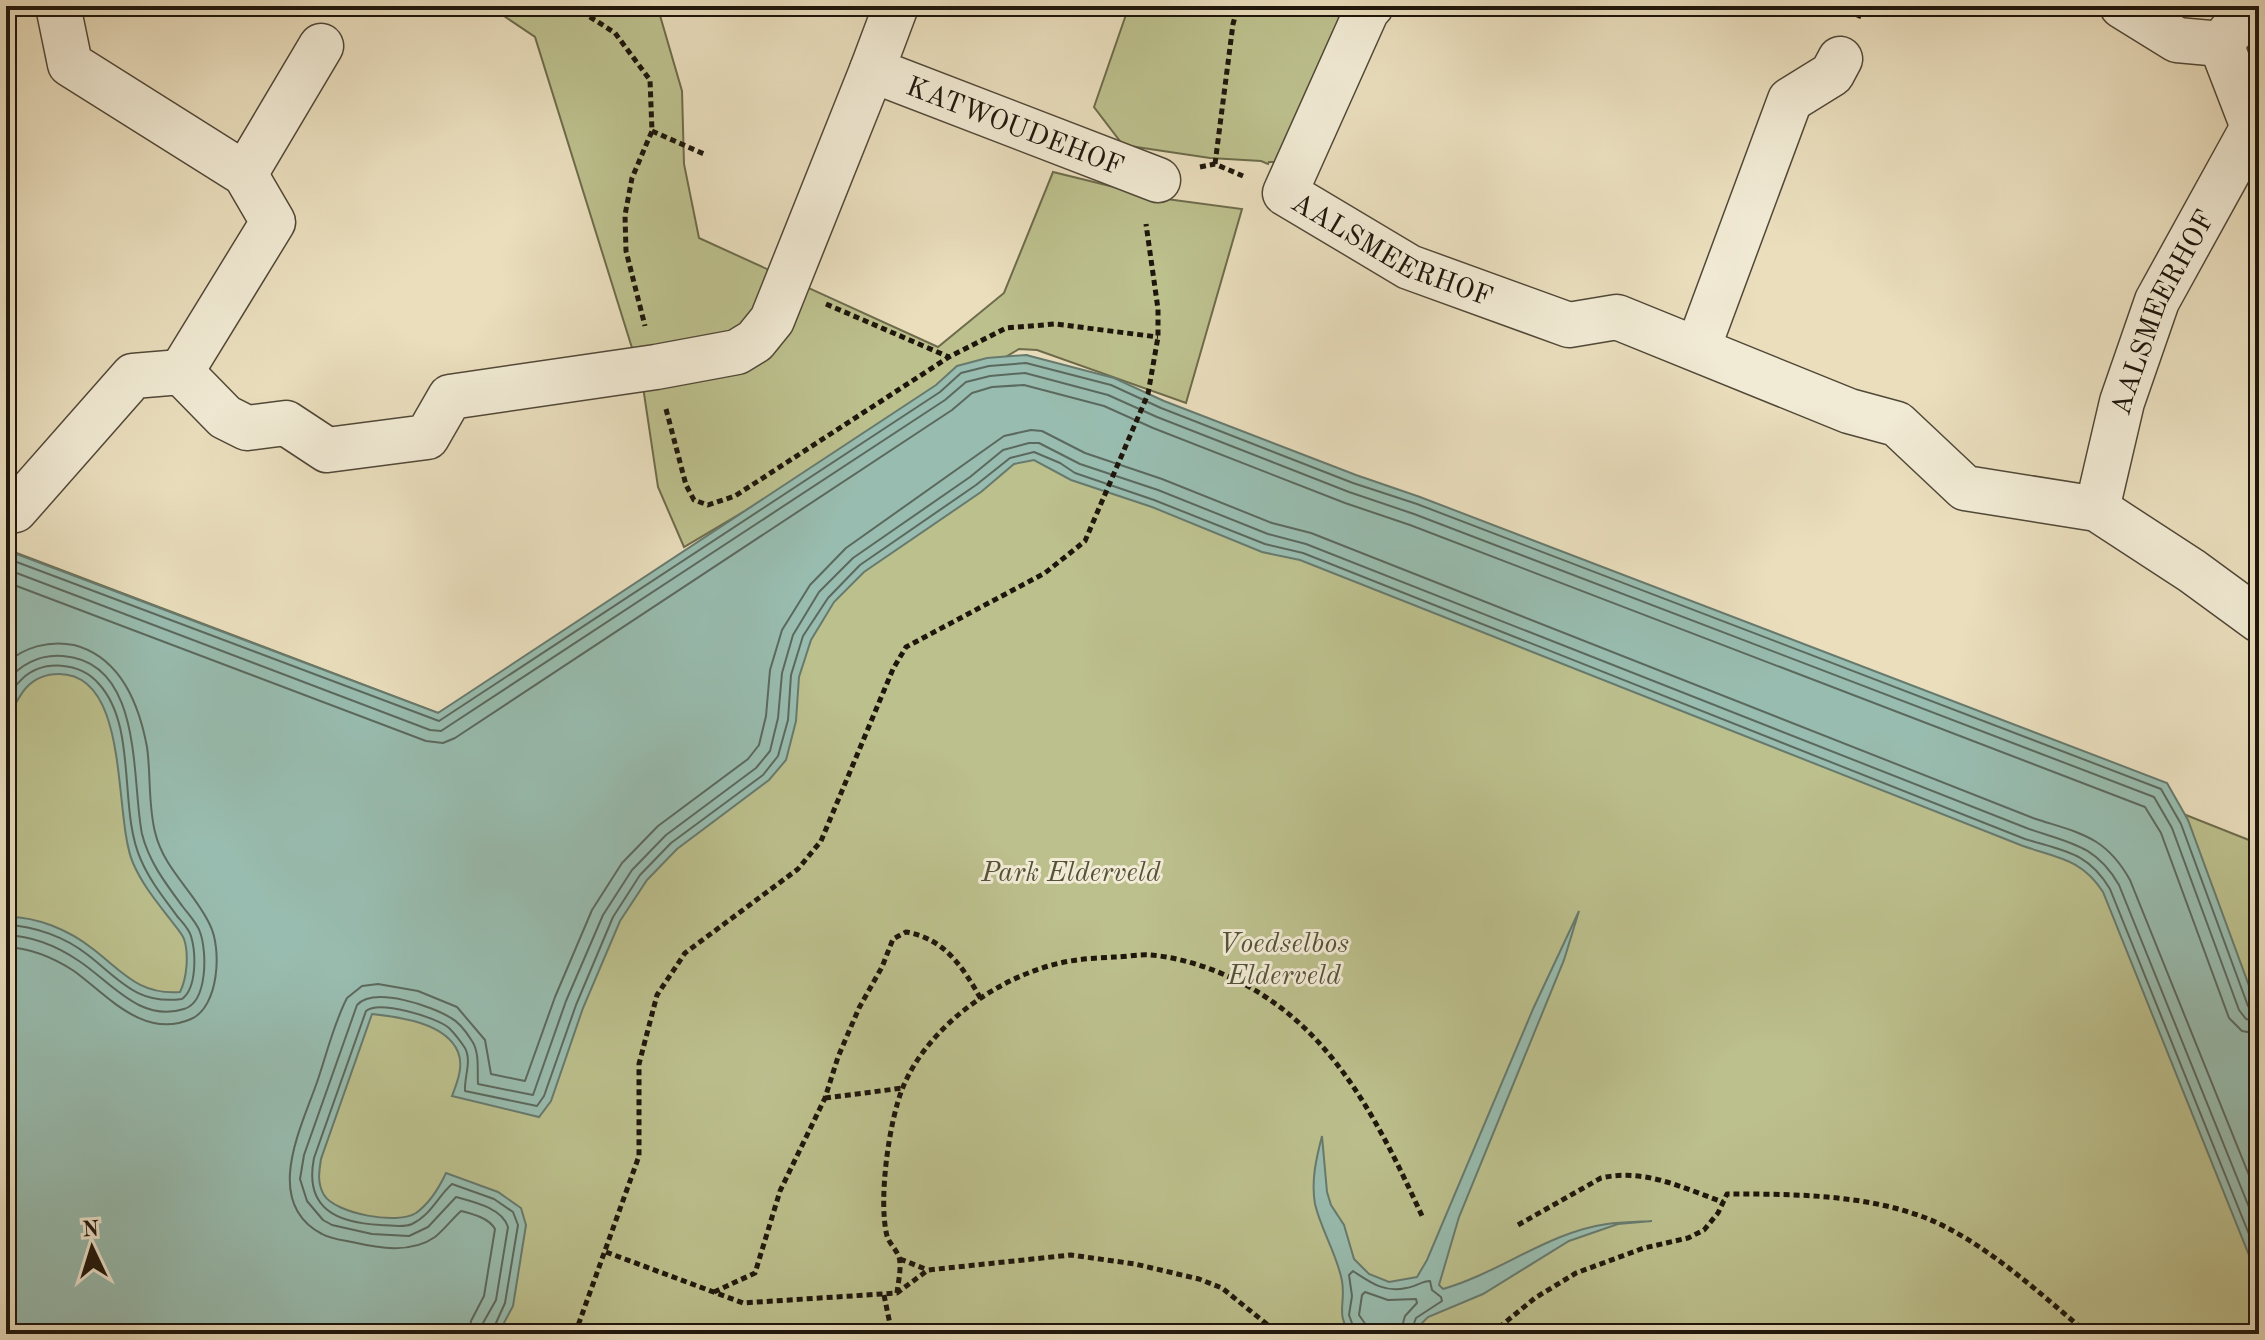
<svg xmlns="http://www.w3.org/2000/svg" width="2265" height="1340" font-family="'Old Standard TT',serif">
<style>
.green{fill:#bcc08d;stroke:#6d6b4c;stroke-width:2}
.water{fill:#98bcaf;stroke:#677a6e;stroke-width:2}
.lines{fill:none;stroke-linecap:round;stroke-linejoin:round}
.shore{stroke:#5b695e;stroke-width:2}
.minor-casing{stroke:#514838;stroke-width:47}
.path{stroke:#1e160c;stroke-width:5;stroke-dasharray:6 4;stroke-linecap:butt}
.minor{stroke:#f1ead4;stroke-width:44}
.labels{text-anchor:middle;stroke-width:6;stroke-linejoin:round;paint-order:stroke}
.street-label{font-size:28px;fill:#1e160c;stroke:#f1ead4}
.park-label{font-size:28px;font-style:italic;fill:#555239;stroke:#f1ead4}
</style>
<rect width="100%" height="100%" fill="#eadebd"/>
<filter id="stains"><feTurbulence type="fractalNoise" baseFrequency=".0025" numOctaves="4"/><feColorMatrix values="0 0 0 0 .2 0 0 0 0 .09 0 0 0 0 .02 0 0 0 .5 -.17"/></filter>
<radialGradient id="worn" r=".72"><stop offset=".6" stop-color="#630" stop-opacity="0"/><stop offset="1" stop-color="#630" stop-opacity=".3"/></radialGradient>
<!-- green -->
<g class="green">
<path d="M 500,6 L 661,6 L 659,12 L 682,91 L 684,164 L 699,238 L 938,347 L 1004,293 L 1053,172 L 1159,198 L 1242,209 L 1186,403 L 1037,350 L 1019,349 L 684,547 L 658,487 L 642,380 L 535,37 L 501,14 Z"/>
<path d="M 1129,6 L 1359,6 L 1277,162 L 1269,162 L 1268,164 L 1261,161 L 1210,158 L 1123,145 L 1094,107 Z"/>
<path d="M 1026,355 L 2259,844 L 2259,1334 L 6,1334 L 6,549 L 438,713 Z"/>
</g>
<!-- water -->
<g class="water">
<path d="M 1026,355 L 1114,378 L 1164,401 L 1356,475 L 1420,497 L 2167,783 L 2188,820 L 2259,1013 L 2259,1280 L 2103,892 C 2082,859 2058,858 2023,846 L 1300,560 L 1262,552 L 1152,507 L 1071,480 L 1034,460 L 1014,464 L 981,492 L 864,572 L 834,602 L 811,640 L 799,677 L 796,721 L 786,760 L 769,780 L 677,849 L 647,880 L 620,921 L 583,1008 L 551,1101 L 539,1117 L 452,1096 C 457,1083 464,1066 458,1052 C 446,1023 400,1017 372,1014 L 321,1159 C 319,1172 317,1183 324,1195 C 336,1214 398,1225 416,1213 C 430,1203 439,1188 446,1173 L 498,1192 L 521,1208 L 526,1225 L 513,1306 L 498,1334 L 6,1334 L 6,917 C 36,916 69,930 93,949 C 123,972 139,995 180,992 C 187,978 189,954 184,939 C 181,932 174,925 170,919 C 156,901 142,884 133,863 C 113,817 131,674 59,674 C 27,674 18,698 6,723 L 6,550 L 438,713 L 936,385 L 957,366 L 987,358 Z"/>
<path d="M 1579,911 L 1564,960 L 1459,1217 L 1439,1285 L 1443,1289 C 1499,1273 1549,1232 1607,1224 C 1622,1222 1637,1222 1652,1221 L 1618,1224 L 1569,1241 L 1483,1294 L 1428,1317 L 1421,1324 L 1417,1334 L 1351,1334 C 1335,1314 1346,1304 1342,1281 C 1337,1254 1321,1230 1315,1204 C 1311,1181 1316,1159 1322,1136 L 1327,1192 L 1331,1205 L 1344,1225 L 1354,1259 L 1369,1274 L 1389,1282 L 1417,1277 L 1427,1260 L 1533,1009 Z"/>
</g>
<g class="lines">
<!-- shore -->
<g class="shore">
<path d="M 6,558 L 439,721 L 940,392 L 961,373 L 989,366 L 1026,363 L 1111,385 L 1161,408 L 1353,483 L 1417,504 L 2161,789 L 2181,824 L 2248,1006 L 2252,1011 L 2259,1012"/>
<path d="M 6,569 L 430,730 L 441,731 L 945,400 L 966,382 L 990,376 L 1025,373 L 1108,395 L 1157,417 L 1349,492 L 1414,514 L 2154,797 L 2172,828 L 2239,1010 L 2246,1019 L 2259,1022"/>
<path d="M 6,582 L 426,741 L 443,743 L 455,738 L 952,410 L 972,393 L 992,387 L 1024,385 L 1104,406 L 1153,428 L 1345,503 L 1410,525 L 2145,807 L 2161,833 L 2229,1018 L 2242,1031 L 2259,1034"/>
<path d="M 6,663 C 25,647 49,640 74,645 C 120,657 139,704 147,747 C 151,775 148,804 155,832 C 164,870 195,892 210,925 C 222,949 219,1007 191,1019 C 144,1040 107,995 74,971 C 54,958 30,948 6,947"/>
<path d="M 6,682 C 21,664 39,654 63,656 C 144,662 131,779 142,834 C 149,862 166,884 183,907 C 189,915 197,923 200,932 C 207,951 208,1002 184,1009 C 140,1023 111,982 79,961 C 57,946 32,936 6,935"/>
<path d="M 6,704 C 10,695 14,686 22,679 C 43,659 80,662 99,684 C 138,727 118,810 141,860 C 150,881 164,898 177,916 C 182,922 189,929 191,936 C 196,953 197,988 182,999 C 137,1005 120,980 88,955 C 65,937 35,926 6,925"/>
<path d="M 469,1334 L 471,1321 L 484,1296 L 495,1229 C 489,1218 473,1214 461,1211 C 452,1219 445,1229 435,1237 C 411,1254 378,1248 352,1242 C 342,1240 331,1239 322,1234 C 263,1203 300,1130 316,1085 C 326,1057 333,1025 347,998 L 362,986 L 378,984 L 418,991 L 457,1007 L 485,1040 L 491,1074 L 525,1081 L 555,997 L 592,910 L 622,863 L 658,826 L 748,759 L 759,745 L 766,716 L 770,670 L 782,630 L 810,585 L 846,548 L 1004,436 L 1031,430 L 1042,431 L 1085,453 L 1162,479 L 1272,523 L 1311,533 L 2033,818 C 2078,833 2105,835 2130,880 L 2259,1200"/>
<path d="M 481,1334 L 483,1323 L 496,1300 L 508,1227 C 502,1208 474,1202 456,1197 L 428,1227 L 409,1236 L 372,1234 L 332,1225 L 323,1220 L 307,1201 L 300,1179 L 304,1155 L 357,1005 C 374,986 432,1006 451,1018 C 459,1022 467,1033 472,1041 C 480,1053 477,1071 478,1084 L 533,1095 L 566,1001 L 603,915 L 632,870 L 666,835 L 756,768 L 770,751 L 778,718 L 782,673 L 793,635 L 819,592 L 853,558 L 970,477 L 1003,450 L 1029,443 L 1039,443 L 1080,464 L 1158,490 L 1268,534 L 1306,544 L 2029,829 C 2070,843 2096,845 2119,885 L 2259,1232"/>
<path d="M 491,1334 L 505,1303 L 518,1225 L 513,1212 L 494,1199 L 452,1184 C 438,1196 431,1215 412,1224 C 403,1228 391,1225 381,1225 C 336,1223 304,1208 314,1158 L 366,1011 C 379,1000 436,1017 449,1028 C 454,1033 461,1042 465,1048 C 472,1061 464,1078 465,1091 L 537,1106 L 544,1096 L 576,1005 L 613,917 L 640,875 L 671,843 L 763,775 L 778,756 L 788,720 L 791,675 L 803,636 L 828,598 L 860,565 L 976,485 L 1010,458 L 1034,452 L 1060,463 L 1075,473 L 1154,500 L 1265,544 L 1303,553 L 2025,839 C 2064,851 2088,852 2110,889 L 2259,1259"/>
<path d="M 1356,1334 L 1349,1315 L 1352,1296 L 1349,1275 L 1353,1271 C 1370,1282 1384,1293 1406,1288 C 1415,1287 1422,1281 1430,1281 L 1432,1290 L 1441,1297 L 1442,1301 L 1416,1318 L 1410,1334"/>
<path d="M 1367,1334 L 1366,1325 L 1359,1315 L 1362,1295 L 1365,1292 L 1388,1300 L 1416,1299 L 1417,1303 L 1405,1316 L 1400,1334"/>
</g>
<!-- minor casing -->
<g class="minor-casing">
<g id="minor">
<path d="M 58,6 L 70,64 L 245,174 L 273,222 L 181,372"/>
<path id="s1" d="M 896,6 L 872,70 L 1158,180"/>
<path id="s2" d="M 1371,6 L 1367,10 L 1285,193 L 1409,267 L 1569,325 L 1617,317 L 1849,411 L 1897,424 L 1965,488 L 2097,509 L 2192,571 L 2259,620"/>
<path d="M 2122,6 L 2177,40 L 2221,44"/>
<path d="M 2221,44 L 2253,127 L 2259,131"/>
<path d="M 2221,44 L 2251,6"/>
<path d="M 245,174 L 321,46"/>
<path d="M 1698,348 L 1790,100 L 1832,74 L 1840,59"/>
<path d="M 6,506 L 15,510 L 133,376 L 181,372 L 225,417 L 247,428 L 286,423 L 327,450 L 427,437 L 450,397 L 656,367 L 737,352 L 755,341 L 772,320 L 872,70"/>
<path id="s3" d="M 2097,509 L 2122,402 L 2157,301 L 2253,127"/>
</g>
</g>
<!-- path -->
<g class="path">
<path d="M 573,6 L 615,33 L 650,80 L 652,131 L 632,178 L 625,215 L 626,251 L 645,326"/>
<path d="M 1858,18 L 1863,6"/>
<path d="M 652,131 L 704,154"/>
<path d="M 1215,164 L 1233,24 L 1238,6"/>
<path d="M 1200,167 L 1215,164 L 1243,176"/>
<path d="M 826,304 L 949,357"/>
<path d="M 666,409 L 686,485 L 694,500 L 708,505 L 735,496 L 949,357 L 1006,328 L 1055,324 L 1158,337"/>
<path d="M 825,1098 L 903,1088"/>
<path d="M 1518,1225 L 1601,1178 C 1644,1168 1683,1188 1723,1202"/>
<path d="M 606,1252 L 743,1303 L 897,1293 L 928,1270 L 1071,1255 L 1135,1264 L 1199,1279 L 1222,1288 L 1279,1334"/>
<path d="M 900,1259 L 928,1270"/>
<path d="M 714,1292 L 755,1273 L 780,1191 L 825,1098 L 838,1057 L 859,1008 L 882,967 L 893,939 L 906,932 C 945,939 962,966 981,999"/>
<path d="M 897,1293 C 898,1283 902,1267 899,1257 C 896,1249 889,1243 887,1236 C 878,1200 889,1121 903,1087 C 930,1022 1008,969 1077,960 C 1089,958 1102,958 1114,957 C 1125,957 1138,954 1150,955 C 1191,958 1240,978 1273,1002 C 1346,1053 1387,1140 1423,1218"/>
<path d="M 884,1295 L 892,1334"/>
<path d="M 575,1334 L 639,1156 L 639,1064 L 657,995 L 685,953 L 798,869 L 821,841 L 893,669 L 906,647 L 1045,573 L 1085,541 L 1148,394 L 1158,337 L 1158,309 L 1146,224"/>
<path d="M 1491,1334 L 1535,1298 L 1576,1273 L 1644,1248 L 1688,1238 L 1704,1230 L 1718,1213 L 1727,1194 C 1791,1194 1864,1194 1926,1218 C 1981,1240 2035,1289 2080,1327 L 2084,1334"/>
</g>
<!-- minor -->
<use href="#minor" class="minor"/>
</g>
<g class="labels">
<!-- street labels -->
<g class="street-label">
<text dy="10" stroke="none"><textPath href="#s1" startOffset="222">KATWOUDEHOF</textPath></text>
<text dy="10" stroke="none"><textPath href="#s2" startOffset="328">AALSMEERHOF</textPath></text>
<text dy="10" stroke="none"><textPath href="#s3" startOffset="208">AALSMEERHOF</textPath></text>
</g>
<!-- park labels -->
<g class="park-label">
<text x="1071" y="881">Park Elderveld</text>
<text x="1284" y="952">Voedselbos<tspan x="1284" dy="32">Elderveld</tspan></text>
</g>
</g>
<!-- margin -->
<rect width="2265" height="1340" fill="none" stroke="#eadebd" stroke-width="32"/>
<rect x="8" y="8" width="2249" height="1324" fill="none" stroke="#1e160c" stroke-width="4"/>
<rect x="16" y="16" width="2233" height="1308" fill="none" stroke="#1e160c" stroke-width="2"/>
<!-- north arrow -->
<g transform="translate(92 1248) rotate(356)" stroke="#f1ead4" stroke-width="6" paint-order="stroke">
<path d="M0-6L14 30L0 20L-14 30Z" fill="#1e160c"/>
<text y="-12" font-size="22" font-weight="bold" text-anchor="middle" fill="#1e160c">N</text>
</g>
<rect width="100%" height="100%" filter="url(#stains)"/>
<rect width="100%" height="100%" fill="url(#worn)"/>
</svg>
